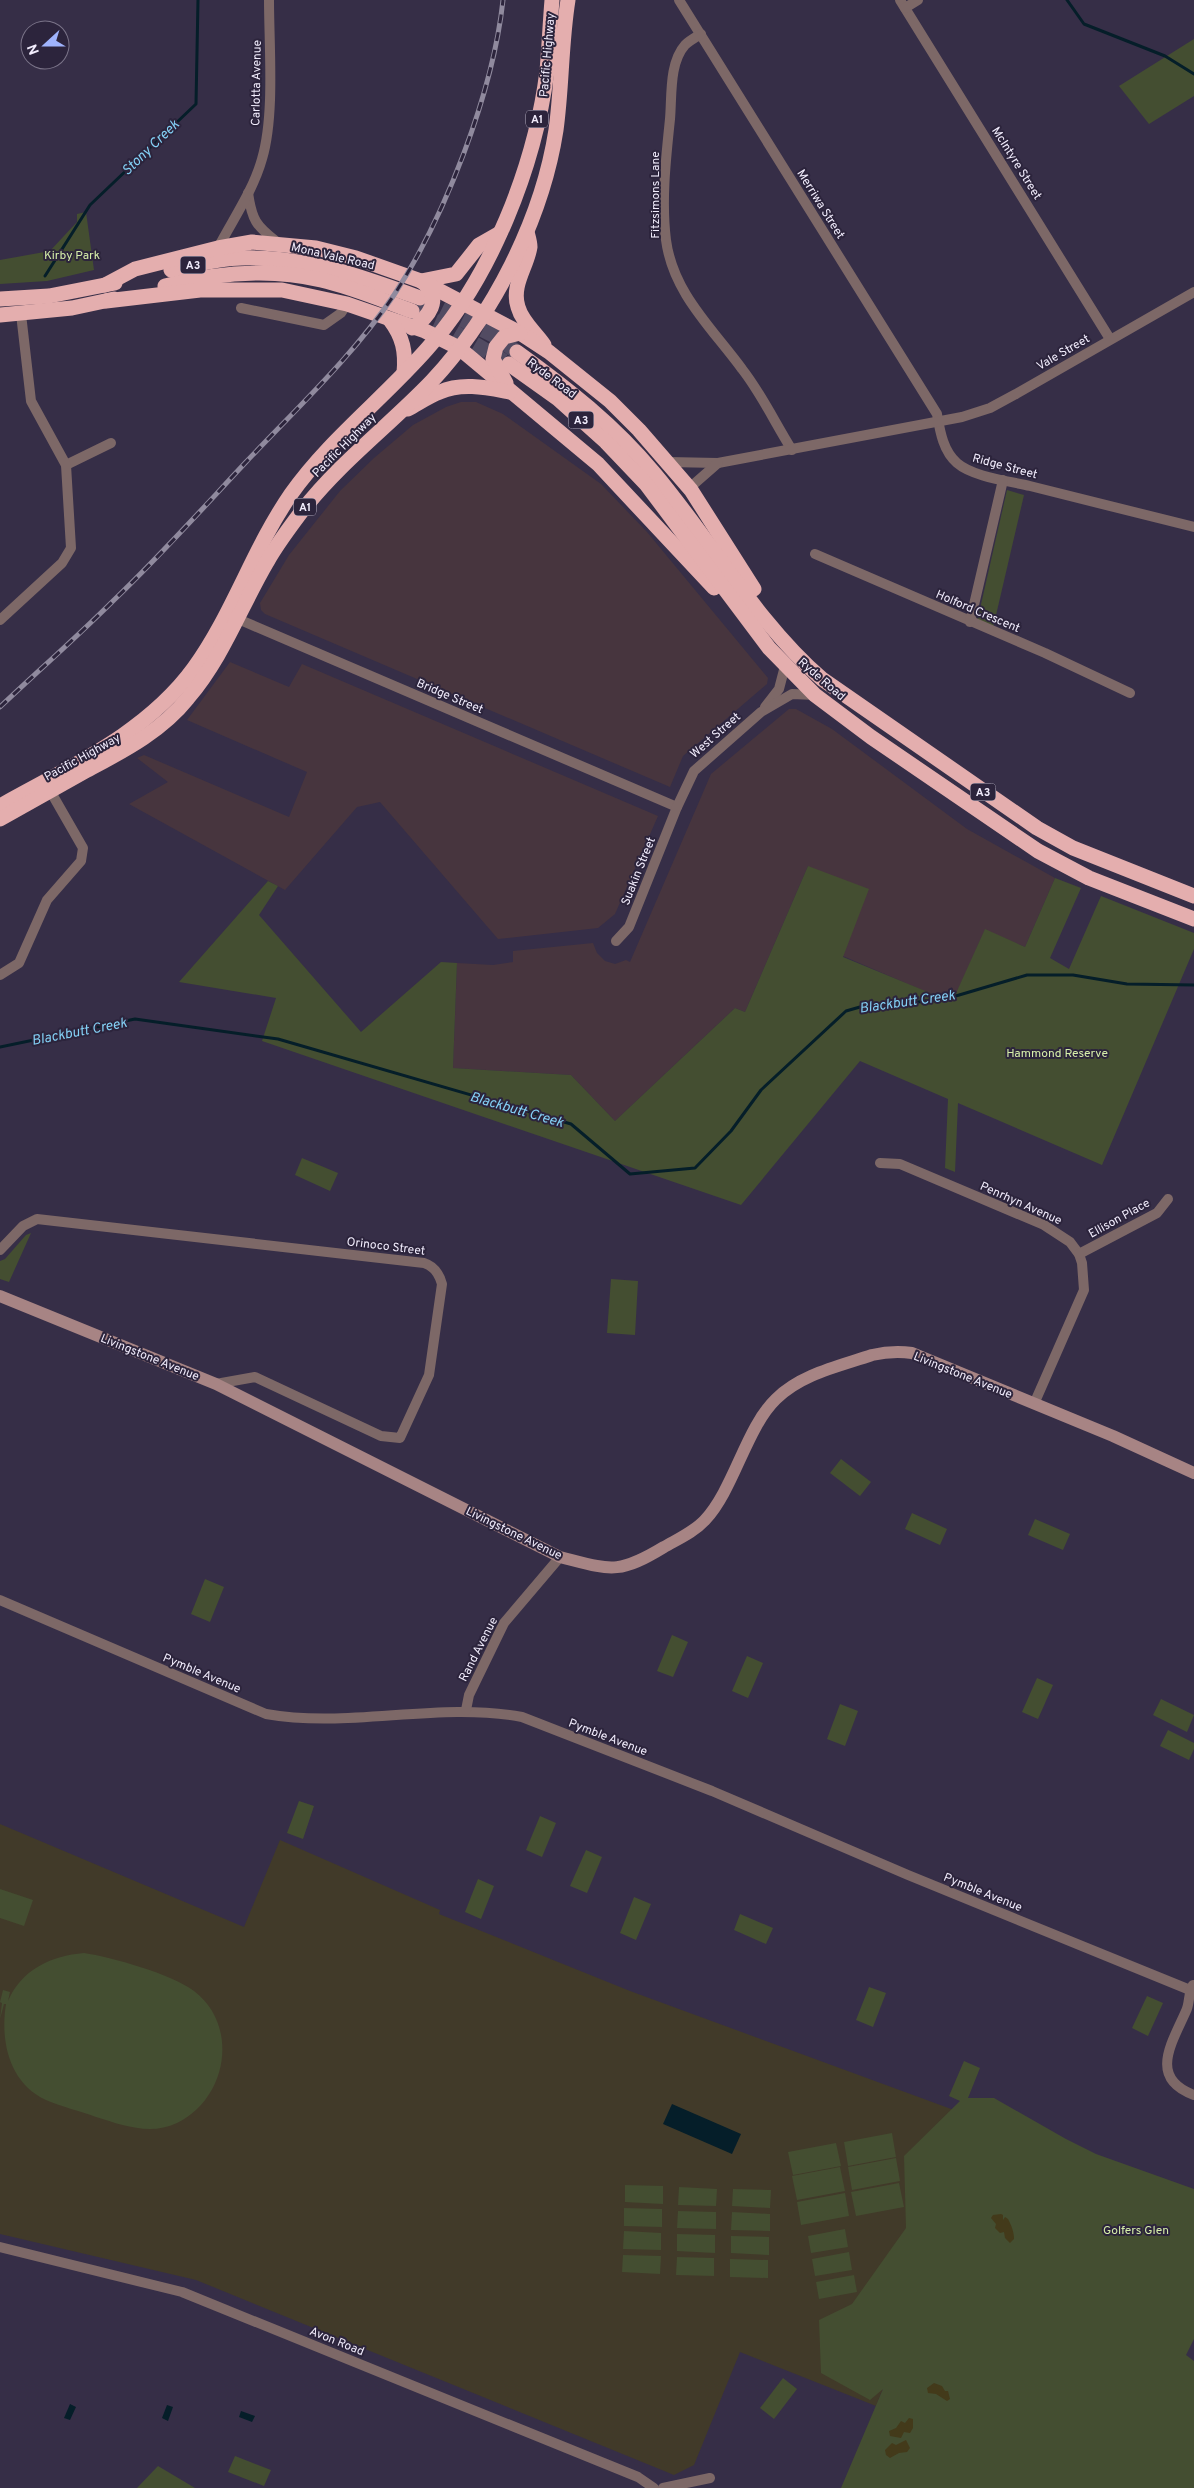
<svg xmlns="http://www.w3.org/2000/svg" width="1194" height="2488" font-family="Overpass,sans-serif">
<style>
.commercial{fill:#47353e}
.education{fill:#413a29}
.green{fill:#444e31}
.sand{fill:#433a1a}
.water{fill:#051e29}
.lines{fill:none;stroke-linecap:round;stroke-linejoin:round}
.stream{stroke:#051e29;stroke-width:3}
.highway-tunnel{stroke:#524b62;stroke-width:15;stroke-dasharray:15 8;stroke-linecap:butt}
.street{stroke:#7d6867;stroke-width:10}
.secondary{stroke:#a78484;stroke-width:12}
.highway{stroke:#e4aeae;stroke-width:15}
.rail-casing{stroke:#908a9e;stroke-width:5}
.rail{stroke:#2c243c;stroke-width:3;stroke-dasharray:9;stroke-linecap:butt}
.labels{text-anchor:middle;stroke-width:4;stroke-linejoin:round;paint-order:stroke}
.shield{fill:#2c243c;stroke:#b7b1c3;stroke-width:1}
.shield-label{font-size:11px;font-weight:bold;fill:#f2edfd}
.street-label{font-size:12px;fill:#f2edfd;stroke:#2c243c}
.park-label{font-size:12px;fill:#d6eea9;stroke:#2c243c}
.water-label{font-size:14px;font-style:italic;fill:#84d1f6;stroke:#2c243c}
</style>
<rect width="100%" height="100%" fill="#362e47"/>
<!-- commercial -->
<g class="commercial">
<path d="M 461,402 L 476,402 L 503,414 L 601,484 L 647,532 L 768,678 L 767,684 L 683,756 L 670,787 L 265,614 L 261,610 L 260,603 L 289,555 L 340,491 L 374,458 L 413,425 L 446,407 Z"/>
<path d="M 230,662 L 289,687 L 302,664 L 658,816 L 615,914 L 598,928 L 498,939 L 380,802 L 357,807 L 285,890 L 129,804 L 168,782 L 137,758 L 144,755 L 289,817 L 307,772 L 187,720 Z"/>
<path d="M 789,709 L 796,709 L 832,729 L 967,829 L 1055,878 L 1025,947 L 985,930 L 952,1003 L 843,956 L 808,866 L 745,1012 L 735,1008 L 615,1121 L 571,1075 L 453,1068 L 457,963 L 493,965 L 513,962 L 513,951 L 593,943 L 597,953 L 605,961 L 615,964 L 626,960 L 630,962 L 711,774 Z"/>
</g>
<!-- education -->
<path class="education" d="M 0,1824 L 244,1927 L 280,1840 L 440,1910 L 439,1914 L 630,1991 L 992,2124 L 876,2406 L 740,2352 L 694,2465 L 674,2475 L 196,2280 L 0,2234 Z"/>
<!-- green -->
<g class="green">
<path d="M 1194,39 L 1194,96 L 1149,124 L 1119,86 Z"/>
<path d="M 86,212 L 94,270 L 47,281 L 0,284 L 0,260 L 50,251 L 77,222 L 77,214 Z"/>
<path d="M 1007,490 L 1024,495 L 993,628 L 977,622 Z"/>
<path d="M 808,866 L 869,889 L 843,957 L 952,1002 L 985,929 L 1025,947 L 1055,878 L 1081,888 L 1050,958 L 1069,969 L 1101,896 L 1194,933 L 1194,949 L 1102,1165 L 958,1103 L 955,1172 L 945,1168 L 948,1099 L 860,1061 L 741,1205 L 262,1041 L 276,998 L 179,982 L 268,881 L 278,886 L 259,915 L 361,1032 L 441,962 L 457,963 L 453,1068 L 571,1075 L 615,1121 L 735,1008 L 745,1012 Z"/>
<path d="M 302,1158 L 338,1173 L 330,1191 L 295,1175 Z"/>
<path d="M 31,1233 L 9,1282 L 0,1279 L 0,1261 L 5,1259 L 26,1235 Z"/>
<path d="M 611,1279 L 638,1281 L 635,1335 L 607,1333 Z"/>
<path d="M 841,1459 L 871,1482 L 860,1496 L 830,1473 Z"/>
<path d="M 912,1513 L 947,1529 L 940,1545 L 905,1529 Z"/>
<path d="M 1035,1519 L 1070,1534 L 1063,1550 L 1028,1535 Z"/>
<path d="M 205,1579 L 224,1587 L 210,1622 L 191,1614 Z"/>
<path d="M 672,1635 L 688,1642 L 673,1677 L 657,1671 Z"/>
<path d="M 747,1656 L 763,1663 L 748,1698 L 732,1691 Z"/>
<path d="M 1037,1678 L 1053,1685 L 1038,1719 L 1022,1712 Z"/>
<path d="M 1161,1699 L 1194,1715 L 1187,1732 L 1153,1715 Z"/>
<path d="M 840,1704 L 858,1711 L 845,1746 L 827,1739 Z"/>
<path d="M 1168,1730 L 1194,1743 L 1194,1749 L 1189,1760 L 1160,1746 Z"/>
<path d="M 299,1801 L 314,1806 L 303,1839 L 287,1833 Z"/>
<path d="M 540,1816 L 556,1823 L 542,1857 L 526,1850 Z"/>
<path d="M 586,1850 L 602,1857 L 587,1893 L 570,1886 Z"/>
<path d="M 478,1879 L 494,1886 L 481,1919 L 465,1912 Z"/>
<path d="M 0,1889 L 33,1900 L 24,1926 L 0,1918 Z"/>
<path d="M 634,1897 L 651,1904 L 636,1940 L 620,1933 Z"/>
<path d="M 740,1914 L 773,1928 L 766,1944 L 734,1930 Z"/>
<path d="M 84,1953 C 111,1957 172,1974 194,1991 C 240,2026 227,2099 177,2123 C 150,2136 122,2125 96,2117 C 80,2111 62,2107 46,2100 C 9,2083 0,2041 6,2004 L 4,2004 L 0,2019 L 2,2003 L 0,2002 L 3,1990 L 10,1992 L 8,2001 C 22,1969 51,1956 84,1953 Z"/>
<path d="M 869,1987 L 886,1993 L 873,2027 L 856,2020 Z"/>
<path d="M 1147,1996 L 1163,2003 L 1148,2036 L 1132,2028 Z"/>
<path d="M 964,2061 L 980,2068 L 968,2098 L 994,2098 L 1066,2139 L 1096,2154 L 1194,2189 L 1194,2339 L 1186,2355 L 1194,2361 L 1194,2488 L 841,2488 L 883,2389 L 870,2400 L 821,2373 L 819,2320 L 852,2304 L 906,2228 L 904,2156 L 960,2101 L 949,2096 Z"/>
<path d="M 892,2133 L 896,2157 L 848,2166 L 844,2142 Z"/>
<path d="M 836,2143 L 841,2166 L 793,2175 L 788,2152 Z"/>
<path d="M 896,2158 L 900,2181 L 852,2190 L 848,2167 Z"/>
<path d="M 840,2167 L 845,2191 L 797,2200 L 792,2176 Z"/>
<path d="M 899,2183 L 904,2207 L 856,2216 L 851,2192 Z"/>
<path d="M 625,2185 L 663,2186 L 663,2204 L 625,2202 Z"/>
<path d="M 679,2187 L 717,2189 L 716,2206 L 678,2205 Z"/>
<path d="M 733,2189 L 771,2190 L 770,2208 L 732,2206 Z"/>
<path d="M 845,2193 L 849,2216 L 801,2225 L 797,2202 Z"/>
<path d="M 624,2208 L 662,2209 L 662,2227 L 624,2226 Z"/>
<path d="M 678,2211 L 716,2212 L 716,2229 L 677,2228 Z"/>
<path d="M 732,2212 L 770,2214 L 770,2231 L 731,2230 Z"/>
<path d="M 845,2229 L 848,2247 L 811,2253 L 808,2236 Z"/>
<path d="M 624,2231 L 661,2233 L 661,2250 L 623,2249 Z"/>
<path d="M 677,2234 L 715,2235 L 715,2253 L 677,2251 Z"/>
<path d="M 731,2236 L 769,2237 L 769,2255 L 731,2253 Z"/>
<path d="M 849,2252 L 852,2270 L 815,2276 L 812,2259 Z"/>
<path d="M 623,2255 L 661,2256 L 660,2274 L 622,2272 Z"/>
<path d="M 677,2257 L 714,2258 L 714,2276 L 676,2275 Z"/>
<path d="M 730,2259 L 768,2260 L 768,2278 L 730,2277 Z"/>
<path d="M 854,2275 L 857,2292 L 819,2299 L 816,2282 Z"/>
<path d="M 783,2378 L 797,2389 L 774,2419 L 760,2408 Z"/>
<path d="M 235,2456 L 271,2470 L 264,2486 L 228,2472 Z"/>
<path d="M 158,2466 L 195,2488 L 137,2488 Z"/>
</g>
<!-- sand -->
<g class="sand">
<path d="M 1001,2214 L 1003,2215 L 1003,2220 L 1005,2217 L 1008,2219 C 1011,2225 1014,2231 1014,2239 L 1010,2243 L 1005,2238 L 1004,2232 L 1000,2233 L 995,2228 L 996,2224 L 991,2218 L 993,2215 Z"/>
<path d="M 934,2383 L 942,2386 L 945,2391 L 948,2391 L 950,2399 L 947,2401 L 936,2394 L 928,2393 L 927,2388 Z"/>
<path d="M 909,2418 L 913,2419 L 913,2428 L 910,2433 L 904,2432 L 901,2438 L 890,2436 L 889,2431 L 896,2428 L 901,2421 L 905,2423 Z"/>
<path d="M 906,2440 L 910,2448 L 907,2452 L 899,2453 L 890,2458 L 886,2455 L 885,2450 L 892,2443 L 896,2445 Z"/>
</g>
<!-- water -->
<g class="water">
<path d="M 672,2104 L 741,2134 L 732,2154 L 663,2124 Z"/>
<path d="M 70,2404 L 76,2407 L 70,2420 L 64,2418 Z"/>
<path d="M 167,2405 L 173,2407 L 168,2421 L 162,2418 Z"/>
<path d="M 241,2411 L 255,2416 L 252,2422 L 239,2417 Z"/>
</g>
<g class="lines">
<!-- stream -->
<g class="stream">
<path d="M 1067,0 L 1084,24 L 1165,56 L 1194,74"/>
<path d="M 45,276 L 90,205 L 196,104 L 198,0"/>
<path d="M 0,1047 L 135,1019 L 278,1039 L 571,1124 L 630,1174 L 695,1168 L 731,1131 L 761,1090 L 846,1011 L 867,1005 L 894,1005 L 949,998 L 1027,975 L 1073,975 L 1127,984 L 1194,985"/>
</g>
<!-- highway-tunnel -->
<g class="highway-tunnel">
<path d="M 421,299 L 493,335 L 517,352"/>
<path d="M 414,312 L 437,322 L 504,361"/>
</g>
<!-- street -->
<g class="street">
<path d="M 679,0 L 937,414 C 940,431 943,451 957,463 C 973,477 1009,481 1030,486 C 1084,500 1139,513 1194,527"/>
<path d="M 900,0 L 1110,339"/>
<path d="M 905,8 L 918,0"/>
<path d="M 701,34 C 696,37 689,41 685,45 C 669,63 672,96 670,119 C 666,158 661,200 666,240 C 673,293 712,328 742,369 C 761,393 775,423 792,450"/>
<path d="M 248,193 C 252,220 256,226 277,242"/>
<path d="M 218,248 C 233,219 253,191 262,159 C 275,115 269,47 269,0"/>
<path d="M 241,308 L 324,325 L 341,313 L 347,304"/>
<path d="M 668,462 L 718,463 L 962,417 L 990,408 L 1016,394 L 1194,292"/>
<path d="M 66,465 L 111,443"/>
<path d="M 691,490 L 694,484 L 718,463"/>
<path d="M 815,554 L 1045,653 L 1130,693"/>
<path d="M 0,620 L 62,563 L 71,548 L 66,465 L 31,401 L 21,314"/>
<path d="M 233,622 L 238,619 L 677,807"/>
<path d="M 970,622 L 1003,480"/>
<path d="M 765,707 L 779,689 L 785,666"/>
<path d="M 616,941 L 629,927 L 677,807 L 694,771 L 761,712 L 792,694 L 815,695"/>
<path d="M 0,975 L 19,963 L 47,900 L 81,861 L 83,848 L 48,787"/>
<path d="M 880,1163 L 900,1164 L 1044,1225 L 1070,1242 L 1079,1254 L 1082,1263 L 1084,1290 L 1034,1404"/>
<path d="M 0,1250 L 23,1226 L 37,1219 L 424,1263 C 434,1266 439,1273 442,1284 L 429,1375 L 400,1438 L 381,1436 L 255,1377 L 216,1384"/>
<path d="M 1079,1254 L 1157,1213 L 1168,1199"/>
<path d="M 0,1600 L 266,1714 C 351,1729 437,1701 522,1717 L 712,1791 L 908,1875 L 1190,1990"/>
<path d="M 466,1710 L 469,1695 L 504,1623 L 560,1557"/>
<path d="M 1193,1985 C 1188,1993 1190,2003 1186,2011 C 1172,2043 1148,2078 1194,2095"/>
<path d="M 0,2247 L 182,2292 L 638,2477 L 654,2488"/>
<path d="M 663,2488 L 710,2478"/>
</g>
<!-- secondary -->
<path class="secondary" d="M 0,1296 L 216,1384 L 560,1557 C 611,1570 618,1575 664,1547 C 678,1539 694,1532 705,1520 C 734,1489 746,1428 776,1399 C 801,1374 840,1366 872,1355 C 885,1352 898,1351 912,1353 L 1113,1436 L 1194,1473"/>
<!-- highway -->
<g class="highway">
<path d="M 527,232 C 528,236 530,242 530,247 C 527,267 511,285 518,307 C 522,322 536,333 544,345"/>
<path d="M 171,270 C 194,265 219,258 242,258 C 305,256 363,277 420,298"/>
<path d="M 421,281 L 456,274 L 479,245 L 500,233"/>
<path d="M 105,285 L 135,269 L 218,248 L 252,242 L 316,248 L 356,258 L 421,281 L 520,333 L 549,352 L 610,401 L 639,430 L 691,490 L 754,589"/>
<path d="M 165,286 C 215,273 271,268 321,280 C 352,287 382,300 412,311"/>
<path d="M 0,299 L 49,296 L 115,283"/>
<path d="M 106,301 L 200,290 L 282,290 L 347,304 L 425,331 L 459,348 L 598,464 L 714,588"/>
<path d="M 0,315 L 72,308 L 114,299"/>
<path d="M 390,320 C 403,337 406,352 404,373"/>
<path d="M 412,328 C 429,317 442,300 424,283"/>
<path d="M 517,352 C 567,388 614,425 654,473 C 710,539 756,622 822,679 L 1037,828 L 1073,848 L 1194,896"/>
<path d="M 509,364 L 558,399 L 606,442 L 646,484 L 769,648 L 815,695 L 871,737 L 1038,851 L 1089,878 L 1194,919"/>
<path d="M 506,383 L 493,359 L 496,347 L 504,337 L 520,333"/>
<path d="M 408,409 C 419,403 429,396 440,392 C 462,382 488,388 510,392"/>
<path d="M 0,806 C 69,767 146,734 194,668 C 233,614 253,549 291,494 C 329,440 383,399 427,349 C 491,278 535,166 547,71 C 549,48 550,24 552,0"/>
<path d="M 0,819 C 27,804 55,788 82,773 C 121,752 160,733 188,698 C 223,657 240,608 267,562 C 277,544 290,527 302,511 C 340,462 390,425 432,381 C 493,315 542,220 556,130 C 562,87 561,43 568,0"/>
</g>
<!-- rail casing -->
<g class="rail-casing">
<path id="rail" d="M 0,707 C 38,671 77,637 114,600 C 160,556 203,508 246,462 C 297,408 353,356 394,295 C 445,217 493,93 503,0"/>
</g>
<!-- rail -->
<use href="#rail" class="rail"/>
</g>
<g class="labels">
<!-- shield labels -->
<g class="shield">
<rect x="526" y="110.5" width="22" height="17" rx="4"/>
<rect x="180.5" y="256.5" width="25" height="17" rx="4"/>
<rect x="568.5" y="411.5" width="25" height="17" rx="4"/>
<rect x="294" y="498.5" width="22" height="17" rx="4"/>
<rect x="970.5" y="783.5" width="25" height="17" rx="4"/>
</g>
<g class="shield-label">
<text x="537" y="123">A1</text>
<text x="193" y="269">A3</text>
<text x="581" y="424">A3</text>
<text x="305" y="511">A1</text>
<text x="983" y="796">A3</text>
</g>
<!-- street labels -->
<g class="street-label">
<text transform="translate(547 55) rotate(-85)" y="4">Pacific Highway</text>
<text transform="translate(256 83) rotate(-89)" y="4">Carlotta Avenue</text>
<text transform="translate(1017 163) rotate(58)" y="4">McIntyre Street</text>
<text transform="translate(655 195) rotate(-90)" y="4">Fitzsimons Lane</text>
<text transform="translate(821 204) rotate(58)" y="4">Merriwa Street</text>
<text transform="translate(333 256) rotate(13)" y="4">Mona Vale Road</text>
<text transform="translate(1063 352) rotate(-30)" y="4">Vale Street</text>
<text transform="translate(552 378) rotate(37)" y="4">Ryde Road</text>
<text transform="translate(344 445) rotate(-45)" y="4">Pacific Highway</text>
<text transform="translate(1005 466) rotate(15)" y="4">Ridge Street</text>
<text transform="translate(978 611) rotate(23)" y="4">Holford Crescent</text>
<text transform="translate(822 679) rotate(41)" y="4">Ryde Road</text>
<text transform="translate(450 696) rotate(23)" y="4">Bridge Street</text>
<text transform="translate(715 735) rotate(-41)" y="4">West Street</text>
<text transform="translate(82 757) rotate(-29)" y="4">Pacific Highway</text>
<text transform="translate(638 871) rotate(-68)" y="4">Suakin Street</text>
<text transform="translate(1021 1203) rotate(24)" y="4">Penrhyn Avenue</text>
<text transform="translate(1119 1218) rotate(-29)" y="4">Ellison Place</text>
<text transform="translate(386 1246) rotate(7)" y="4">Orinoco Street</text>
<text transform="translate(150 1357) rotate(22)" y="4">Livingstone Avenue</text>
<text transform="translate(963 1375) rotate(22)" y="4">Livingstone Avenue</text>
<text transform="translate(514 1533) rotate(26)" y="4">Livingstone Avenue</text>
<text transform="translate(478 1649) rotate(-63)" y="4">Rand Avenue</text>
<text transform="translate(202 1673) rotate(23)" y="4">Pymble Avenue</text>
<text transform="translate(608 1737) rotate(21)" y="4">Pymble Avenue</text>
<text transform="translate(983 1892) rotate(22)" y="4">Pymble Avenue</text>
<text transform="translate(337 2341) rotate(22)" y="4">Avon Road</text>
</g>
<!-- park labels -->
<g class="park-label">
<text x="72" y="259">Kirby Park</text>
<text x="1057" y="1057">Hammond Reserve</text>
<text x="1136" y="2234">Golfers Glen</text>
</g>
<!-- water labels -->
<g class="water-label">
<text transform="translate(150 147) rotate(-44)" y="5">Stony Creek</text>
<text transform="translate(907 1001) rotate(-8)" y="5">Blackbutt Creek</text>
<text transform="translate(79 1031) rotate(-11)" y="5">Blackbutt Creek</text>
<text transform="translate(517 1109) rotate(16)" y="5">Blackbutt Creek</text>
</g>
</g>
<!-- north arrow -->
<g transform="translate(45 45) rotate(249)"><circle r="24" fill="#2c243c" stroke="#7b7489"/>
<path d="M0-4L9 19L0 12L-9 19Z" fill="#9fb3fd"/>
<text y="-8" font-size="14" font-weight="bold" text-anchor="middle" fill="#f2edfd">N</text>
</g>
</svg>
